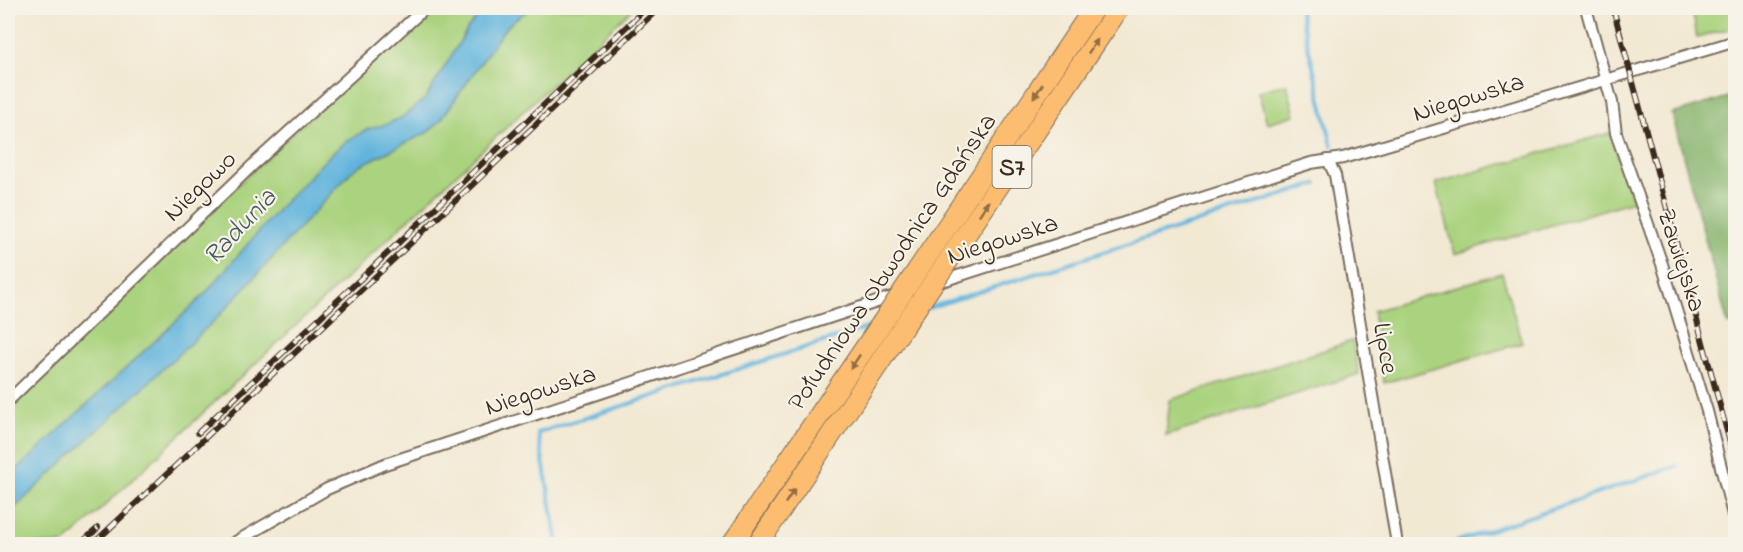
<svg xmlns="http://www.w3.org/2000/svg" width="1743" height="552" font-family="'Indie Flower',sans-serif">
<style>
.green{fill:#aad37f;stroke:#727e4e;stroke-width:1.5}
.forest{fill:#87b56e;stroke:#617046;stroke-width:1.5}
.water{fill:#61b4dd;stroke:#4e6f7e;stroke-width:1.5}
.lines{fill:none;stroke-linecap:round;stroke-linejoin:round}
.stream{stroke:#61b4dd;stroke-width:4}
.minor-casing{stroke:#7b6d5d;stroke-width:14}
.motorway-casing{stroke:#7b6d5d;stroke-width:22}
.minor{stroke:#fff;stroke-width:10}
.motorway{stroke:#fcbd6f;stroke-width:20}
.rail-casing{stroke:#3b2a1e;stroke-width:6}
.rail{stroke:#f7f3e8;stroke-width:4;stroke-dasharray:11;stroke-linecap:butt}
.motorway-bridge-casing{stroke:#7b6d5d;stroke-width:22;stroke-linecap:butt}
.motorway-bridge{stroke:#fcbd6f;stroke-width:20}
.oneway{fill:#926c42}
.labels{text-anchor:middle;stroke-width:4.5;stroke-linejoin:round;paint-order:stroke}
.shield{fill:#f7f3e8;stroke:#73665b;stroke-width:1.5}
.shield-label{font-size:24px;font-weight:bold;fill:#3b2a1e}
.street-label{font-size:26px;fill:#3b2a1e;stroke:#f7f3e8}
.water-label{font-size:27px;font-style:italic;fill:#485a61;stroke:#f7f3e8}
</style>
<rect width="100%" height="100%" fill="#f7f3e8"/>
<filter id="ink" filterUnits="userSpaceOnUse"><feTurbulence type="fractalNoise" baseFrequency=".0167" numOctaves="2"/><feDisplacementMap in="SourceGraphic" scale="12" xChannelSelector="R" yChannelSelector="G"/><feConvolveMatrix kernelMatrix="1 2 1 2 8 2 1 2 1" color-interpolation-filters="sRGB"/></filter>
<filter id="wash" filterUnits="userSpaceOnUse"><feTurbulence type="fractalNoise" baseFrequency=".008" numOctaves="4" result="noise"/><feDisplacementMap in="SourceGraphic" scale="24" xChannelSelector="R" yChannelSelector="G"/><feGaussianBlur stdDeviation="1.35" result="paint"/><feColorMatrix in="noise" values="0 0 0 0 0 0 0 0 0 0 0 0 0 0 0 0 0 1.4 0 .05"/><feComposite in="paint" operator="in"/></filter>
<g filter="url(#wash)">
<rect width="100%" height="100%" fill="#f2e9d3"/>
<!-- green -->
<g class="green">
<path d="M 431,8 L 485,8 L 468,28 L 426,98 L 401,118 L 387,124 L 368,130 L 348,140 L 330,155 L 281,206 L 202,297 L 8,478 L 8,406 L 289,136 Z"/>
<path d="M 532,8 L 633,8 L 64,544 L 8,544 L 8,514 L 216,319 L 351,172 L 361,165 L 428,132 L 440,121 L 503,31 L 514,20 Z"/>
<path d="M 1692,8 L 1735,8 L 1735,27 L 1697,38 Z"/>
<path d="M 1287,84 L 1295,115 L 1267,123 L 1258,91 Z"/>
<path d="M 1610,133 L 1633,201 L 1455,254 L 1436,183 Z"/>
<path d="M 1502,273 L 1522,343 L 1384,383 L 1373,311 Z"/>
<path d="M 1352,341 L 1359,374 L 1166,436 L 1170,400 Z"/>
</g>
<!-- forest -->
<path class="forest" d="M 1735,95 L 1736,322 L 1728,325 L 1672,114 Z"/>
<!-- water -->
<path class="water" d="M 485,8 L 532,8 L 514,20 L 503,31 L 440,121 L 428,132 L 361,165 L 351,172 L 216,319 L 8,514 L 8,478 L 202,297 L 281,206 L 330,155 L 348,140 L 368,129 L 387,124 L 401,118 L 426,98 L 468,28 Z"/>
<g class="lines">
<!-- stream -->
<g class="stream">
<path d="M 1299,8 L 1332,146"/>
<path d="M 925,309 L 1317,184"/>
<path d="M 558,544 L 538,433 L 870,327"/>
<path d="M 1450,544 L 1677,466"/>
</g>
</g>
</g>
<g filter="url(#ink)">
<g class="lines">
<!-- minor casing -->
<g class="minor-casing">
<g id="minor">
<path d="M 1586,8 L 1612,102 L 1616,133 L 1662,264 L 1707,411 L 1736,527"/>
<path d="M 1328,160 L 1335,175 L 1397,544"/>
<path d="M 936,283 L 1311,163 L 1343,158 L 1736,41"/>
<path d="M 8,401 L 256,162 L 425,8"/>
<path d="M 232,544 L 327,489 L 385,464 L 901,294"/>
</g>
</g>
<!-- motorway casing -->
<g class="motorway-casing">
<g id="motorway">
<path d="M 732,544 L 888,314"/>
<path d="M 758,544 L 904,326"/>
</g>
</g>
<!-- minor -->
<use href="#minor" class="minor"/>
<!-- motorway -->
<use href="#motorway" class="motorway"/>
<!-- rail casing -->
<g class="rail-casing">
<g id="rail">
<path d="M 1613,8 L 1736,465"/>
<path d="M 198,433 L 646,8"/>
<path d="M 80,544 L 98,528"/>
<path d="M 93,544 L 659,8"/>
</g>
</g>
<!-- rail -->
<use href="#rail" class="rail"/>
<!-- motorway-bridge casing -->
<g class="motorway-bridge-casing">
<g id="motorway-bridge">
<path d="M 888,314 L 1094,8"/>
<path d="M 904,326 L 1119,8"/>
</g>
</g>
<!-- motorway-bridge -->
<use href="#motorway-bridge" class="motorway-bridge"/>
</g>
<!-- one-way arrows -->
<defs><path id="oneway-solid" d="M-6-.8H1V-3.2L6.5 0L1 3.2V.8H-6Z" transform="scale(1.5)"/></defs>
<g class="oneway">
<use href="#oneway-solid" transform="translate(1093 46) rotate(-56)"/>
<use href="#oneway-solid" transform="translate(1038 91) rotate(124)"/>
<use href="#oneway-solid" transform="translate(984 208) rotate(-56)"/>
<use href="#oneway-solid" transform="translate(855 362) rotate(124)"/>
<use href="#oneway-solid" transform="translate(790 496) rotate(-56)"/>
</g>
</g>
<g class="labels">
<!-- shield labels -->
<rect class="shield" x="992.5" y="146" width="39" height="42" rx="4.5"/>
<g class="shield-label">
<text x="1012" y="175">S7</text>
</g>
<!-- street labels -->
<g class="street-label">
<text transform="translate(1468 96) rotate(-17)" y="9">Niegowska</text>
<text transform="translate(199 185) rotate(-44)" y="9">Niegowo</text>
<text transform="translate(1002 238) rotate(-18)" y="9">Niegowska</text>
<text transform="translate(1683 260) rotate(72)" y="9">Zawiejska</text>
<text transform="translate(891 261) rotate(-56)" y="9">Południowa Obwodnica Gdańska</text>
<text transform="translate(1387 348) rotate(80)" y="9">Lipce</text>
<text transform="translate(540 389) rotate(-18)" y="9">Niegowska</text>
</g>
<!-- water labels -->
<g class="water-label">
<text transform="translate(239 226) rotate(-47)" y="9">Radunia</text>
</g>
</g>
<!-- margin -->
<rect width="1743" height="552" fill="none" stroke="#f7f3e8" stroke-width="30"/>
</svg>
